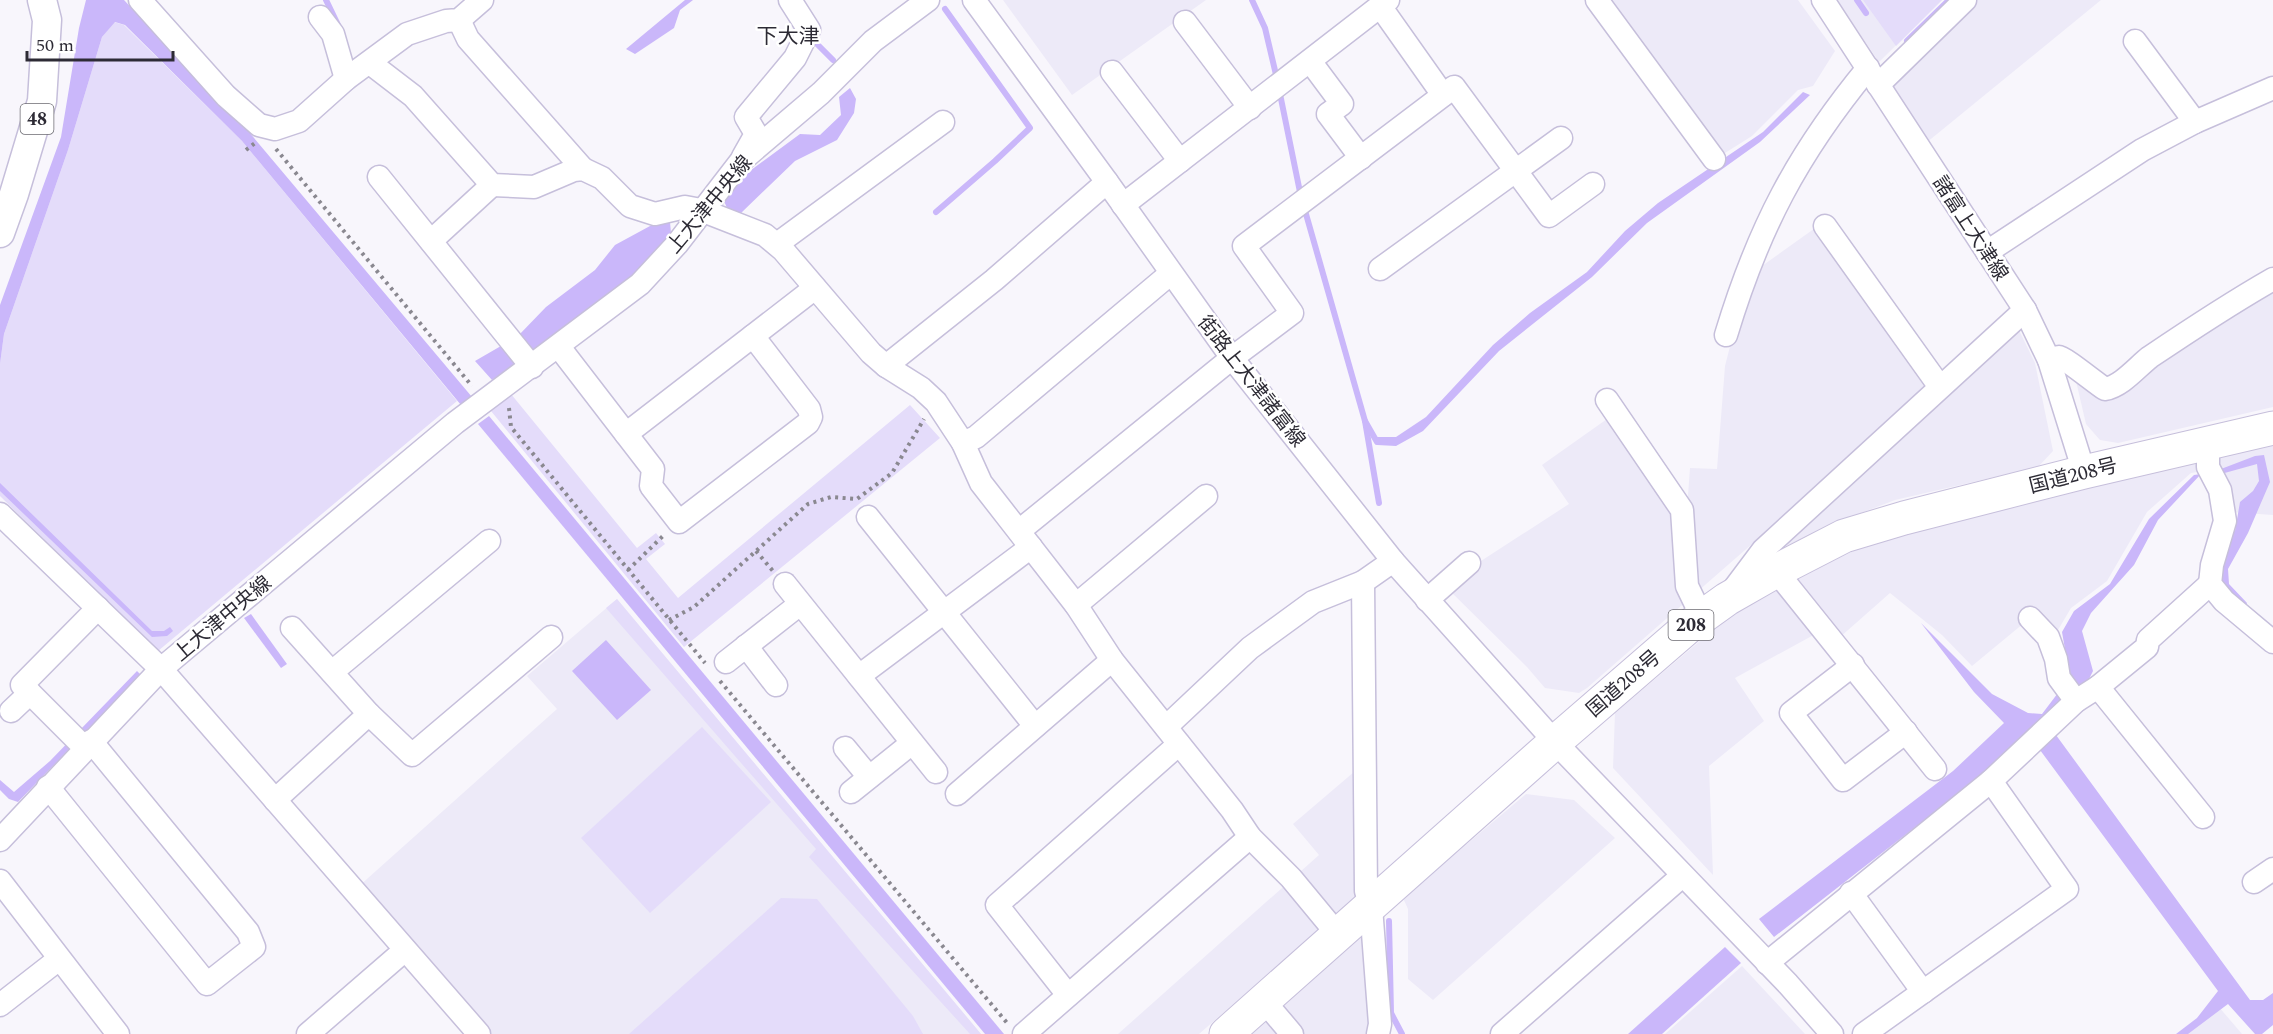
<svg xmlns="http://www.w3.org/2000/svg" width="2273" height="1034" font-family="Spectral,'Noto Sans JP',serif">
<style>
.built{fill:#edeaf8}
.green{fill:#e4dcfa}
.water{fill:#cab7fa}
.lines{fill:none;stroke-linecap:round;stroke-linejoin:round}
.stream{stroke:#cab7fa;stroke-width:6}
.minor-casing{stroke:#c6bfdb;stroke-width:25}
.major-casing{stroke:#c6bfdb;stroke-width:31}
.highway-casing{stroke:#c6bfdb;stroke-width:35}
.path{stroke:#8a8890;stroke-width:4;stroke-dasharray:3 4.5;stroke-linecap:butt}
.minor{stroke:#fff;stroke-width:22}
.major{stroke:#fff;stroke-width:28}
.highway{stroke:#fff;stroke-width:33}
.labels{text-anchor:middle;stroke-width:5;stroke-linejoin:round;paint-order:stroke}
.shield{fill:#fff;stroke:#6c6b72;stroke-width:1.5}
.shield-label{font-size:18px;font-weight:bold;fill:#2d2b35}
.street-label{font-size:20px;fill:#2d2b35;stroke:#fff}
.neighbourhood-label{font-size:21px;fill:#2d2b35;stroke:#fff}
</style>
<rect width="100%" height="100%" fill="#f8f6fc"/>
<!-- built -->
<g class="built">
<path d="M 1003,0 L 1206,0 L 1072,95 Z"/>
<path d="M 1603,0 L 1798,0 L 1835,51 L 1813,86 L 1798,90 L 1752,136 L 1717,158 Z"/>
<path d="M 1837,0 L 1942,0 L 1879,62 Z"/>
<path d="M 1970,0 L 2101,0 L 1926,143 L 1885,81 Z"/>
<path d="M 1818,226 L 1933,386 L 1587,688 L 1579,693 L 1545,688 L 1527,667 L 1444,585 L 1569,504 L 1542,465 L 1607,419 L 1687,509 L 1690,468 L 1717,469 L 1725,366 L 1748,276 Z"/>
<path d="M 2273,289 L 2273,407 L 2118,443 L 2100,440 L 2086,424 L 2076,381 L 2108,400 L 2148,368 Z"/>
<path d="M 2015,322 L 2035,363 L 2053,451 L 2038,467 L 1895,500 L 1835,523 L 1788,545 L 1784,535 Z"/>
<path d="M 2273,445 L 2273,515 L 2230,512 L 2217,469 L 2191,473 L 2147,512 L 2107,581 L 2071,608 L 2058,630 L 2036,613 L 1972,666 L 1942,635 L 1890,593 L 1839,638 L 1830,626 L 1735,678 L 1764,721 L 1709,766 L 1713,875 L 1613,768 L 1615,713 L 1727,618 L 1804,574 L 1860,548 L 1901,536 L 2134,477 Z"/>
<path d="M 617,599 L 981,1034 L 487,1034 L 358,887 L 557,709 L 527,676 Z"/>
<path d="M 1368,760 L 1370,885 L 1199,1034 L 1118,1034 L 1319,855 L 1293,824 Z"/>
<path d="M 1526,794 L 1574,800 L 1615,838 L 1433,1000 L 1408,979 L 1408,909 L 1403,898 Z"/>
<path d="M 1377,918 L 1389,1034 L 1243,1034 Z"/>
<path d="M 1742,966 L 1805,1034 L 1665,1034 Z"/>
<path d="M 2218,1006 L 2242,1034 L 2181,1034 Z"/>
</g>
<!-- green -->
<g class="green">
<path d="M 1863,0 L 1942,0 L 1896,46 Z"/>
<path d="M 114,22 L 124,25 L 242,141 L 457,401 L 158,651 L 0,496 L 0,364 L 4,334 L 68,150 L 102,37 Z"/>
<path d="M 511,394 L 637,548 L 656,533 L 665,544 L 646,559 L 678,598 L 910,405 L 940,438 L 684,647 L 491,411 Z"/>
<path d="M 617,599 L 981,1034 L 970,1034 L 809,857 L 816,849 L 606,608 Z"/>
<path d="M 702,727 L 771,802 L 650,913 L 581,838 Z"/>
<path d="M 781,898 L 817,899 L 913,1016 L 923,1034 L 629,1034 Z"/>
</g>
<!-- water -->
<g class="water">
<path d="M 86,0 L 124,0 L 249,132 L 472,397 L 461,405 L 242,141 L 125,25 L 115,22 L 102,37 L 68,150 L 4,334 L 0,364 L 0,305 L 61,137 L 79,28 Z"/>
<path d="M 685,0 L 693,0 L 680,10 L 674,28 L 635,54 L 626,49 Z"/>
<path d="M 850,88 L 856,99 L 854,113 L 837,140 L 795,161 L 741,213 L 727,208 L 724,201 L 747,173 L 800,134 L 820,135 L 841,115 L 839,97 Z"/>
<path d="M 1803,92 L 1810,95 L 1760,142 L 1647,223 L 1592,277 L 1499,351 L 1423,431 L 1396,446 L 1377,445 L 1377,437 L 1396,437 L 1426,417 L 1493,345 L 1530,313 L 1587,272 L 1625,231 L 1658,203 L 1763,132 Z"/>
<path d="M 670,222 L 671,233 L 631,279 L 492,380 L 475,361 L 518,336 L 546,307 L 595,270 L 615,245 L 650,226 Z"/>
<path d="M 489,416 L 1004,1034 L 985,1034 L 478,424 Z"/>
<path d="M 2264,455 L 2270,482 L 2248,533 L 2228,569 L 2229,584 L 2247,603 L 2246,606 L 2220,584 L 2226,533 L 2235,531 L 2240,502 L 2253,491 L 2259,481 L 2257,464 L 2221,474 L 2221,469 L 2255,456 Z"/>
<path d="M 2201,474 L 2158,520 L 2134,565 L 2091,613 L 2082,631 L 2093,671 L 2089,679 L 2045,720 L 2250,1000 L 2263,1000 L 2273,993 L 2273,1025 L 2262,1034 L 2255,1034 L 2228,1004 L 2188,1034 L 2176,1034 L 2197,1018 L 2218,991 L 2040,750 L 1991,768 L 1774,937 L 1759,919 L 1953,771 L 2004,723 L 1974,692 L 1921,623 L 1992,694 L 2028,713 L 2042,714 L 2064,685 L 2066,655 L 2062,632 L 2074,611 L 2110,584 L 2149,519 L 2194,475 Z"/>
<path d="M 0,483 L 152,631 L 164,631 L 170,627 L 173,631 L 167,636 L 152,637 L 0,491 Z"/>
<path d="M 251,614 L 287,664 L 281,668 L 244,618 Z"/>
<path d="M 606,640 L 651,690 L 617,720 L 572,671 Z"/>
<path d="M 137,671 L 141,675 L 18,802 L 9,799 L 0,790 L 0,780 L 14,792 L 50,761 Z"/>
<path d="M 1725,947 L 1741,963 L 1662,1034 L 1628,1034 Z"/>
</g>
<g class="lines">
<!-- stream -->
<g class="stream">
<path d="M 326,0 L 340,29"/>
<path d="M 1252,0 L 1265,28 L 1277,79"/>
<path d="M 1857,0 L 1866,13"/>
<path d="M 814,41 L 833,60"/>
<path d="M 1907,41 L 1949,0"/>
<path d="M 1279,89 L 1301,197"/>
<path d="M 1304,207 L 1365,421 L 1379,503"/>
<path d="M 936,212 L 995,161 L 1030,128 L 945,9"/>
<path d="M 1365,421 L 1377,442 L 1385,442"/>
<path d="M 1389,921 L 1391,1013 L 1402,1034"/>
</g>
<!-- minor casing -->
<g class="minor-casing">
<g id="minor">
<path d="M 140,0 L 226,96 L 259,125 L 275,129 L 299,121 L 346,79 L 407,34 L 446,21 L 459,20 L 482,0"/>
<path d="M 974,0 L 1107,182 L 1232,358 L 1393,561 L 1555,742 L 1788,984 L 1832,1034"/>
<path d="M 1597,0 L 1714,159"/>
<path d="M 1823,0 L 2025,310 L 2049,360 L 2084,472"/>
<path d="M 1380,6 L 1443,95"/>
<path d="M 320,17 L 333,34 L 346,79"/>
<path d="M 459,20 L 468,39 L 583,169"/>
<path d="M 1185,22 L 1250,108"/>
<path d="M 2135,41 L 2195,122"/>
<path d="M 1310,61 L 1342,104 L 1328,114 L 1361,158"/>
<path d="M 370,63 L 413,96 L 492,185 L 534,187 L 574,170 L 583,169 L 602,178 L 630,206 L 655,214 L 685,207 L 701,210 L 765,235 L 783,250 L 871,353 L 886,366 L 921,388 L 936,402 L 963,443 L 981,483 L 1076,605 L 1112,660 L 1232,810 L 1250,837 L 1291,878 L 1339,936"/>
<path d="M 1112,72 L 1180,161"/>
<path d="M 1878,85 L 1965,0"/>
<path d="M 743,157 L 756,134 L 746,117 L 795,58 L 809,30 L 790,0"/>
<path d="M 379,177 L 532,367"/>
<path d="M 1123,205 L 1388,0"/>
<path d="M 1825,226 L 1940,387"/>
<path d="M 431,241 L 492,185"/>
<path d="M 777,244 L 943,122"/>
<path d="M 1987,252 L 2142,150 L 2195,122 L 2273,88"/>
<path d="M 1380,269 L 1561,138"/>
<path d="M 1726,335 C 1758,229 1797,154 1868,68"/>
<path d="M 559,347 L 626,434 L 815,288"/>
<path d="M 2049,360 C 2052,360 2057,357 2059,357 C 2064,357 2097,384 2105,389 C 2122,386 2137,367 2150,357 C 2190,330 2231,303 2273,279"/>
<path d="M 886,366 L 994,280 L 1107,182"/>
<path d="M 1607,400 L 1682,510 L 1687,586 L 1702,617"/>
<path d="M 626,434 L 653,469 L 651,486 L 679,522 L 808,423 L 811,417 L 809,409 L 753,336"/>
<path d="M 963,443 L 976,437 L 1170,274"/>
<path d="M 2208,444 L 2208,467 L 2220,490 L 2225,521 L 2212,565 L 2210,584 L 2224,601 L 2273,642"/>
<path d="M 0,514 L 161,669 L 479,1034"/>
<path d="M 868,517 L 1035,726"/>
<path d="M 1019,531 L 1232,358 L 1292,313 L 1244,246 L 1454,87 L 1549,216 L 1593,184"/>
<path d="M 1776,571 L 1935,769"/>
<path d="M 1363,582 L 1366,891 L 1371,907 L 1380,1024 L 1378,1034"/>
<path d="M 785,584 L 936,772"/>
<path d="M 1733,590 L 1763,550 L 2025,310"/>
<path d="M 1427,600 L 1469,563"/>
<path d="M 1076,605 L 1206,496"/>
<path d="M 2030,618 L 2048,637 L 2056,659 L 2059,678 L 2076,701"/>
<path d="M 292,628 L 369,714"/>
<path d="M 746,646 L 776,685"/>
<path d="M 726,662 L 800,604"/>
<path d="M 1853,665 L 1791,713 L 1843,780 L 1906,732"/>
<path d="M 332,672 L 489,541"/>
<path d="M 859,676 L 1031,547"/>
<path d="M 2098,687 L 2203,817"/>
<path d="M 11,711 L 30,693"/>
<path d="M 1166,727 L 1250,648 L 1313,602 L 1363,582 L 1393,561"/>
<path d="M 85,748 L 22,685 L 98,608"/>
<path d="M 845,748 L 869,777"/>
<path d="M 48,787 L 207,984 L 254,947 L 248,932 L 91,741"/>
<path d="M 851,792 L 912,743"/>
<path d="M 957,794 L 1112,660"/>
<path d="M 275,800 L 369,714 L 412,755 L 551,637"/>
<path d="M 0,840 L 161,669 L 455,423 L 640,284 L 677,244 L 741,161 L 821,93 L 873,41 L 928,0"/>
<path d="M 0,881 L 118,1034"/>
<path d="M 2254,882 L 2273,869"/>
<path d="M 1851,893 L 1923,992"/>
<path d="M 1767,963 L 1991,781 L 2076,701 L 2098,687 L 2147,647 L 2148,640 L 2210,584"/>
<path d="M 1068,995 L 997,905 L 1179,744"/>
<path d="M 1264,1001 L 1292,1034"/>
<path d="M 0,1005 L 59,959"/>
<path d="M 308,1034 L 405,950"/>
<path d="M 1024,1034 L 1250,837"/>
<path d="M 1502,1034 L 1682,876"/>
<path d="M 1864,1034 L 2067,889 L 1991,781"/>
</g>
</g>
<!-- major casing -->
<g class="major-casing">
<path id="major" d="M 0,233 L 14,194 L 42,101 L 47,20 L 42,0"/>
</g>
<!-- highway casing -->
<g class="highway-casing">
<path id="highway" d="M 1226,1034 L 1555,742 L 1688,627 L 1727,599 L 1776,571 L 1844,536 L 1904,518 L 2084,472 L 2273,428"/>
</g>
<!-- path -->
<g class="path">
<path d="M 276,149 L 472,386"/>
<path d="M 246,150 L 255,143"/>
<path d="M 509,408 L 511,427 L 705,663"/>
<path d="M 756,551 L 773,571"/>
<path d="M 628,570 L 664,535"/>
<path d="M 669,620 L 694,607 L 808,504 L 831,497 L 857,499 L 892,473 L 924,419"/>
<path d="M 720,681 L 1008,1024"/>
</g>
<!-- minor -->
<use href="#minor" class="minor"/>
<!-- major -->
<use href="#major" class="major"/>
<!-- highway -->
<use href="#highway" class="highway"/>
</g>
<g class="labels">
<!-- shield labels -->
<g class="shield">
<rect x="20.5" y="104" width="33" height="30" rx="4.5"/>
<rect x="1668.5" y="610" width="45" height="30" rx="4.5"/>
</g>
<g class="shield-label">
<text x="37" y="125">48</text>
<text x="1691" y="631">208</text>
</g>
<!-- street labels -->
<g class="street-label">
<text transform="translate(709 204) rotate(-50)" y="7">上大津中央線</text>
<text transform="translate(1971 228) rotate(57)" y="7">諸富上大津線</text>
<text transform="translate(1252 381) rotate(52)" y="7">街路上大津諸富線</text>
<text transform="translate(2073 475) rotate(-14)" y="7">国道208号</text>
<text transform="translate(222 618) rotate(-40)" y="7">上大津中央線</text>
<text transform="translate(1623 683) rotate(-41)" y="7">国道208号</text>
</g>
<!-- neighbourhood labels -->
<g class="neighbourhood-label">
<text x="788" y="43">下大津</text>
</g>
</g>
<!-- scale -->
<path d="M27 51v9h146v-9" fill="none" stroke="#2d2b35" stroke-width="3"/>
<text x="36" y="51" font-size="18" fill="#2d2b35" stroke="#ffffff" stroke-width="4.5" paint-order="stroke">50 m</text>
</svg>
